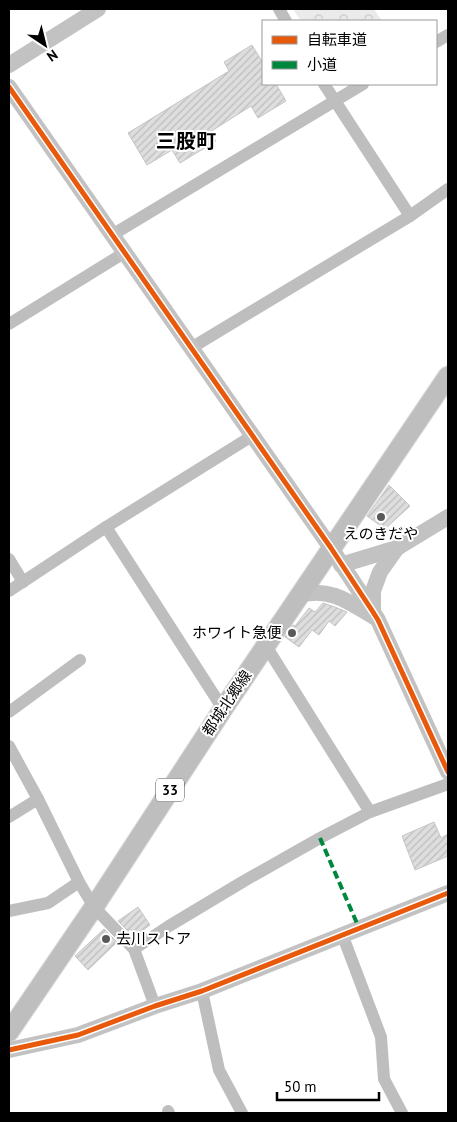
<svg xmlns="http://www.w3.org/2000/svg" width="457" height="1122" font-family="'PT Sans','Noto Sans JP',sans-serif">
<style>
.park{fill:url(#park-crowns)}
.building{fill:url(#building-hatch);stroke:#c6c6c6}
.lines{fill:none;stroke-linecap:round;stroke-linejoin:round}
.primary-casing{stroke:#dbdbdb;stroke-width:21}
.street{stroke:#bebebe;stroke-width:12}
.secondary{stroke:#c2c2c2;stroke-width:16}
.primary{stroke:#bebebe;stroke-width:19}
.quiet{stroke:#00873e;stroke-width:4;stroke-dasharray:8 4;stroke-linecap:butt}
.cycleway-casing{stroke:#fff;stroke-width:8}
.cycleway{stroke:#e8590c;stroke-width:5}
.poi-dot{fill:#595959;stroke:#fff;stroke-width:2}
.labels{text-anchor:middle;stroke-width:4;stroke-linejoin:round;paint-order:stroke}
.shield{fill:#fff;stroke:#4c4c4c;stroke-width:1}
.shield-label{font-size:14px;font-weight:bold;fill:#000}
.poi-label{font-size:15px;fill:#000;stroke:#fff}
.street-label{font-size:15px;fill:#000;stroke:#fff}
.district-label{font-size:20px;font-weight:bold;fill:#000;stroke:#fff}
</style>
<defs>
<pattern id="park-crowns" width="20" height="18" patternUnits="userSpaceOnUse" patternTransform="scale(1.25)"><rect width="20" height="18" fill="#ebebeb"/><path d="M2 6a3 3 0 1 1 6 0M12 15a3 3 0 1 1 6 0" fill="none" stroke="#c8c8c8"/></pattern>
<pattern id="building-hatch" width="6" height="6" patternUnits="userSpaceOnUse" patternTransform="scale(1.25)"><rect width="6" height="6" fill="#dedede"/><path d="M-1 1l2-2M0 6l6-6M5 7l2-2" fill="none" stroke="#bdbdbd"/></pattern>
</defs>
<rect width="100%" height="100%" fill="#fff"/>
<!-- park -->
<path class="park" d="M 293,9 L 374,9 L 382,21 L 301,21 Z"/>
<!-- building -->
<g class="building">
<path d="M 252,45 L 263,63 L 263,84 L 276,84 L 286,101 L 258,118 L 251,106 L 210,132 L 216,141 L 180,163 L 172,150 L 147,165 L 128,133 L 229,71 L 224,62 Z"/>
<path d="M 389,485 L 410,506 L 385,529 L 367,516 Z"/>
<path d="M 323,603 L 335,607 L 347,612 L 335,626 L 329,621 L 319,635 L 312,630 L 299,647 L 285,637 L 293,625 L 295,626 L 309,608 L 315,612 Z"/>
<path d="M 434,822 L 441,838 L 448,834 L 448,856 L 415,870 L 402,836 Z"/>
<path d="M 138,907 L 150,925 L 135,936 L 131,929 L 128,931 L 118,921 Z"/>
<path d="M 104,929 L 117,942 L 88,970 L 75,956 Z"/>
</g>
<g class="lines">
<!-- primary casing -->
<g class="primary-casing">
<path id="primary" d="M 9,1032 L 94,907 L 223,709 L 448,376"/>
</g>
<!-- street -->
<g class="street">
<path d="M 279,9 L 286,21"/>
<path d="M 436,42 L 448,35"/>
<path d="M 324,84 L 410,216"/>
<path d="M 112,235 L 363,84"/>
<path d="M 9,324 L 124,253"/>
<path d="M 191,348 L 410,216 L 448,189"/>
<path d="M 106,527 L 223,709"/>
<path d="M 9,559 L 23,582"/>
<path d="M 9,591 L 106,527 L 252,436"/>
<path d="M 266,646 L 370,812"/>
<path d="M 9,712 L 80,660"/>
<path d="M 9,746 L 38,799 L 79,882 L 94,907 L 134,949 L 155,1006"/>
<path d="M 9,817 L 38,799"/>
<path d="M 9,911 L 48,903 L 79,882"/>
<path d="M 342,934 L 381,1037 L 384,1079 L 402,1113"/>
<path d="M 134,949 L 169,926 L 244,881 L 320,838 L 370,812 L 448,784"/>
<path d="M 202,991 L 219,1070 L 242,1113"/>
<path d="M 168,1111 L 169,1113"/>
</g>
<!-- secondary -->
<g class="secondary">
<path d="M 9,65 L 98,9"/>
<path d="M 9,87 L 331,548 L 373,612 L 378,620 L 448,772"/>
<path d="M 341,565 L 397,548 L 448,517"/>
<path d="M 300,595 C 330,587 349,602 374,617"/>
<path d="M 373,612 L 373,591 L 380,572 L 397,548"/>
<path d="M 9,1050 L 78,1035 L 155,1006 L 202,991 L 448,893"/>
</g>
<!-- primary -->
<use href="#primary" class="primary"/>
<!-- quiet -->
<path class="quiet" d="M 320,838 L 359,928"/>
<!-- cycleway casing -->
<g class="cycleway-casing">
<g id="cycleway">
<path d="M 9,87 L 331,548 L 373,612 L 378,620 L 448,772"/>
<path d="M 9,1050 L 78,1035 L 155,1006 L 202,991 L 448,893"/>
</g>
</g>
<!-- cycleway -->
<use href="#cycleway" class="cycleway"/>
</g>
<!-- markers -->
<g class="poi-dot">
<circle cx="381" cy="517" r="5"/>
<circle cx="292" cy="633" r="5"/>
<circle cx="106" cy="939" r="5"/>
</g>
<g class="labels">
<!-- shield labels -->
<rect class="shield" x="156" y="778.5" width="28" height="23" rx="4"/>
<g class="shield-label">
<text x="170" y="795">33</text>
</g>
<!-- poi labels -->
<g class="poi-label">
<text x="381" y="539">えのきだや</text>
<text x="282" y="638" text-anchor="end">ホワイト急便</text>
<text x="116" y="944" text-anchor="start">去川ストア</text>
</g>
<!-- street labels -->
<g class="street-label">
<text transform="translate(227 703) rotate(-56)" y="5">都城北郷線</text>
</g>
<!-- district labels -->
<g class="district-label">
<text x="186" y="148">三股町</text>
</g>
</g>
<!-- border -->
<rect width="457" height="1122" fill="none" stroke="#000000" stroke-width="20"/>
<!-- legend -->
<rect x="262" y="20" width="175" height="65" fill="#ffffff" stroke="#999999"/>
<rect x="272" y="36" width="25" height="8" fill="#e8590c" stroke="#999999"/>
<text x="307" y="45" font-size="15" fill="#000000">自転車道</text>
<rect x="272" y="61" width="25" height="8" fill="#00873e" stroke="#999999"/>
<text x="307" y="70" font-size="15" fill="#000000">小道</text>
<!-- north arrow -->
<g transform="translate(45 45) rotate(145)" stroke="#ffffff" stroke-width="4" paint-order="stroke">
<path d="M0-4L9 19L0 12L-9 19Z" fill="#000000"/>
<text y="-8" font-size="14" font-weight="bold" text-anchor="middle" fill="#000000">N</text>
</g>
<!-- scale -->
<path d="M277 1092v8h102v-8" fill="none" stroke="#000000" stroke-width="2.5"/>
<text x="284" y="1092" font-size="15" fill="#000000" stroke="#ffffff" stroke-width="4" paint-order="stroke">50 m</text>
</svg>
